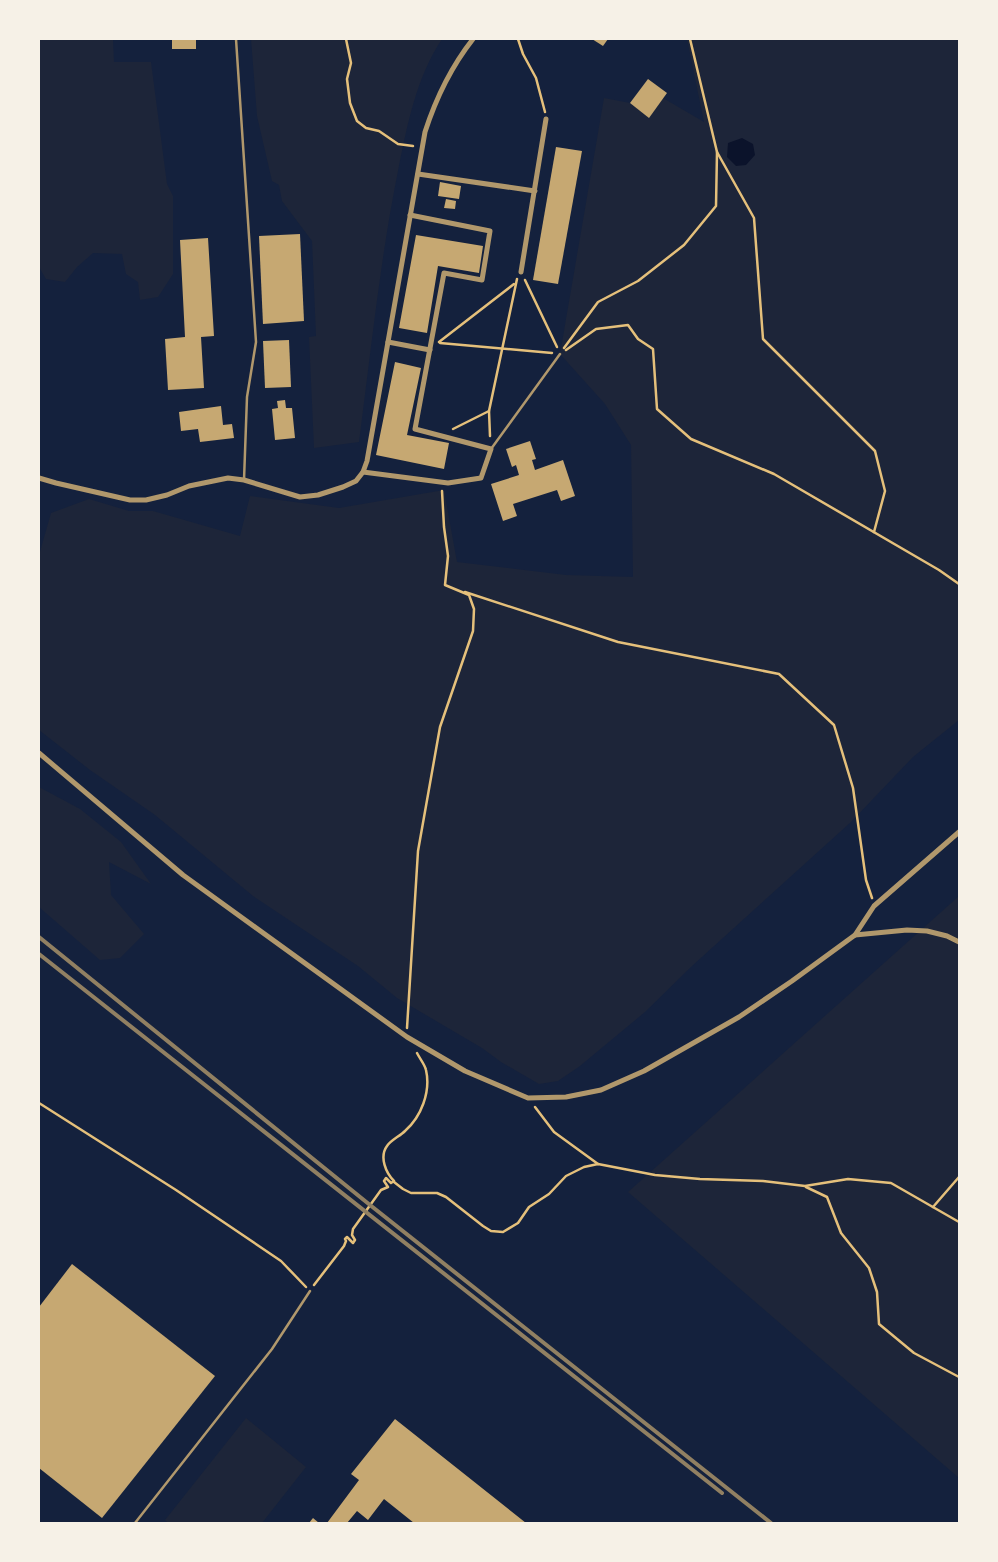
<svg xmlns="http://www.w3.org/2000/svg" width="998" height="1562" font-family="'Alegreya Sans',sans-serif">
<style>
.green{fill:#1d2539}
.water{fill:#0b132b}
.building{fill:#c6a872}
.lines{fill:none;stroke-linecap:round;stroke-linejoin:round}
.path{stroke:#e5c07b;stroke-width:2.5}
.service{stroke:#b1986c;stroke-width:2.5}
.minor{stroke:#b1986c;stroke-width:5}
.rail{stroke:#918062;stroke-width:4}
</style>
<rect width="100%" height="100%" fill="#14213d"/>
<!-- green -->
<g class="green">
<path d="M 39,39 L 113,39 L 114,62 L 151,62 L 167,184 L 173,196 L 173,274 L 158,297 L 140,300 L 138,282 L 126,274 L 122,254 L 93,253 L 77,267 L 65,282 L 46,279 L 39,267 Z"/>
<path d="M 251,39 L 442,39 C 416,78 407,126 398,171 C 380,260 371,351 359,442 L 314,448 L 309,337 L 316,336 L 312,241 L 282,201 L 279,185 L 272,181 L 257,116 Z"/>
<path d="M 687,39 L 959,39 L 959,720 L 913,757 L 851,822 L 692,966 L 645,1012 L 580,1066 L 558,1081 L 539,1084 L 501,1062 L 482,1048 L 397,998 L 358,966 L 253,896 L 155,815 L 90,770 L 39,730 L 39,555 L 51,513 L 89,499 L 129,511 L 153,511 L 240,536 L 250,496 L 339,508 L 444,490 L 457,562 L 566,575 L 633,577 L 631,445 L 605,404 L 560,354 L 604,98 L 630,103 L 649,117 L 663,98 L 704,122 Z"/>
<path d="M 39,787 L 80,809 L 121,842 L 151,884 L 109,862 L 111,895 L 144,934 L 120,958 L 100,960 L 39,907 Z"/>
<path d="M 959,896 L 959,1478 L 628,1192 Z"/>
<path d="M 246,1418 L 306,1467 L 262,1523 L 168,1523 L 165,1520 Z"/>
</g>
<!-- water -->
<path class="water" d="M 742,138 L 753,144 L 755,155 L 746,165 L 736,166 L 727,157 L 728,143 Z"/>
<!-- building -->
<g class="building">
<rect x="172" y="39" width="24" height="10"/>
<path d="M 592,39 L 608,39 L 603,46 Z"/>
<path d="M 648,79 L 667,93 L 649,118 L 630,103 Z"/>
<path d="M 556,147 L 582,151 L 558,284 L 533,280 Z"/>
<path d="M 440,182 L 461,186 L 459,199 L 438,196 Z"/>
<path d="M 446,199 L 456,201 L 455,209 L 444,208 Z"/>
<path d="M 300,234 L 304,321 L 263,324 L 259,236 Z"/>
<path d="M 416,235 L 483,246 L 479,273 L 438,266 L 427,333 L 399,328 Z"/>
<path d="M 208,238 L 214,336 L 201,337 L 204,388 L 168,390 L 165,339 L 185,337 L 180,240 Z"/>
<path d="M 289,340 L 291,387 L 265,388 L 263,341 Z"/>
<path d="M 395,362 L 421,368 L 407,435 L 449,443 L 444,469 L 376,455 Z"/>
<path d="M 285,400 L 286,408 L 292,408 L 295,438 L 275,440 L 272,409 L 278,408 L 277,401 Z"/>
<path d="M 221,406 L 223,425 L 232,424 L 234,438 L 200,442 L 198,429 L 181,431 L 179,412 Z"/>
<path d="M 530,441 L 536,459 L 532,460 L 535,470 L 563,460 L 575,496 L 561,501 L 557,490 L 513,504 L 517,516 L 503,521 L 491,484 L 519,475 L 516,465 L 512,467 L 506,449 Z"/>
<path d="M 72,1264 L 215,1376 L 102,1518 L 39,1468 L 39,1307 Z"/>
<path d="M 395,1419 L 526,1523 L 414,1523 L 384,1499 L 368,1520 L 357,1511 L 347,1523 L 327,1523 L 359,1480 L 351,1474 Z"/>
<path d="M 313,1518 L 319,1523 L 309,1523 Z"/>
</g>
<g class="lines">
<!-- path -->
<g class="path">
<path d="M 346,39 L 351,63 L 347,79 L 350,103 L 357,121 L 366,128 L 379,131 L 398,144 L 413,146"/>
<path d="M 518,39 L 523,54 L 536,78 L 545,112"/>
<path d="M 717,152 L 754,218 L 763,339 L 875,451 L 885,491 L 874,532"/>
<path d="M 525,280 L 557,347"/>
<path d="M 439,342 L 514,284"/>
<path d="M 440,343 L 552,353"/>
<path d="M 564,348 L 598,302 L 638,281 L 684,245 L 716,206 L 717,152 L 690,39"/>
<path d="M 566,350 L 596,329 L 628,325 L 638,339 L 653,349 L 657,409 L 691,439 L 774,474 L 939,570 L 959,584"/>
<path d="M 453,429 L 489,411"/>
<path d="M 490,436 L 489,411 L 517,279"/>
<path d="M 465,592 L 618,642 L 779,674 L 834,725 L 853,788 L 866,880 L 872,898"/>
<path d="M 407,1028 L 418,851 L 440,727 L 473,631 L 474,609 L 469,595 L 445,585 L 448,556 L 444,527 L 442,491"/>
<path d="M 39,1103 L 176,1190 L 281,1261 L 306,1287"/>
<path d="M 535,1107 L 554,1132 L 598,1164"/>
<path d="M 394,1182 L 403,1189 L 411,1193 L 437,1193 L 446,1197 L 483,1226 L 491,1231 L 503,1232 L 518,1223 L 529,1207 L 549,1194 L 566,1176 L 584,1167 L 598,1164 L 655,1175 L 700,1179 L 763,1181 L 805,1186 L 848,1179 L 891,1183 L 959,1222"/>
<path d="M 806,1187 L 827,1197 L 841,1233 L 869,1268 L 877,1292 L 879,1324 L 914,1353 L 959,1377"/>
<path d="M 933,1207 L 959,1177"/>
<path d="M 314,1285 L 344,1246 L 346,1241 L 345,1239 L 347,1237 L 353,1243 L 355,1240 L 352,1235 L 353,1229 L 381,1190 L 388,1187 L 384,1181 L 386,1178 L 391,1183 L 394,1181 C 386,1173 379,1157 387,1146 C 391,1140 400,1136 405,1131 C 421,1117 431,1092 426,1070 C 425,1065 420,1059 417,1053"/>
</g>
<!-- service -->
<g class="service">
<path d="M 236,39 L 256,342 L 247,397 L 244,480"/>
<path d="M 491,449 L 560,354"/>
<path d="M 135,1523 L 272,1349 L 310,1291"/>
</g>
<!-- minor -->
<g class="minor">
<path d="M 418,174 L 535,191"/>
<path d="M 521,272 L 546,119"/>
<path d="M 388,342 L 430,350"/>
<path d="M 363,472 L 448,483 L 481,478 L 491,449 L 415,429 L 444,273 L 482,280 L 490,231 L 410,215"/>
<path d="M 39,478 L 56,483 L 130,500 L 146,500 L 167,495 L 189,486 L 228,478 L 244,480 L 300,497 L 318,495 L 343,487 L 356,481 L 363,472 L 367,461 L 425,132 C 436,98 451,67 473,39"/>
<path d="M 39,753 L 183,875 L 407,1037 L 465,1071 L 528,1098 L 566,1097 L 601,1090 L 644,1071 L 739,1017 L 792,981 L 855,935 L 907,930 L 927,931 L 947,936 L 959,942"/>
<path d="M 855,935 L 874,906 L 959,832"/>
</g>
<!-- rail -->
<g class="rail">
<path d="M 39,937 L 370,1205 L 771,1523"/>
<path d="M 39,954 L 722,1493"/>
</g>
</g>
<!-- border -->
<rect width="998" height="1562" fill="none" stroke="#f6f1e7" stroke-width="80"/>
</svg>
